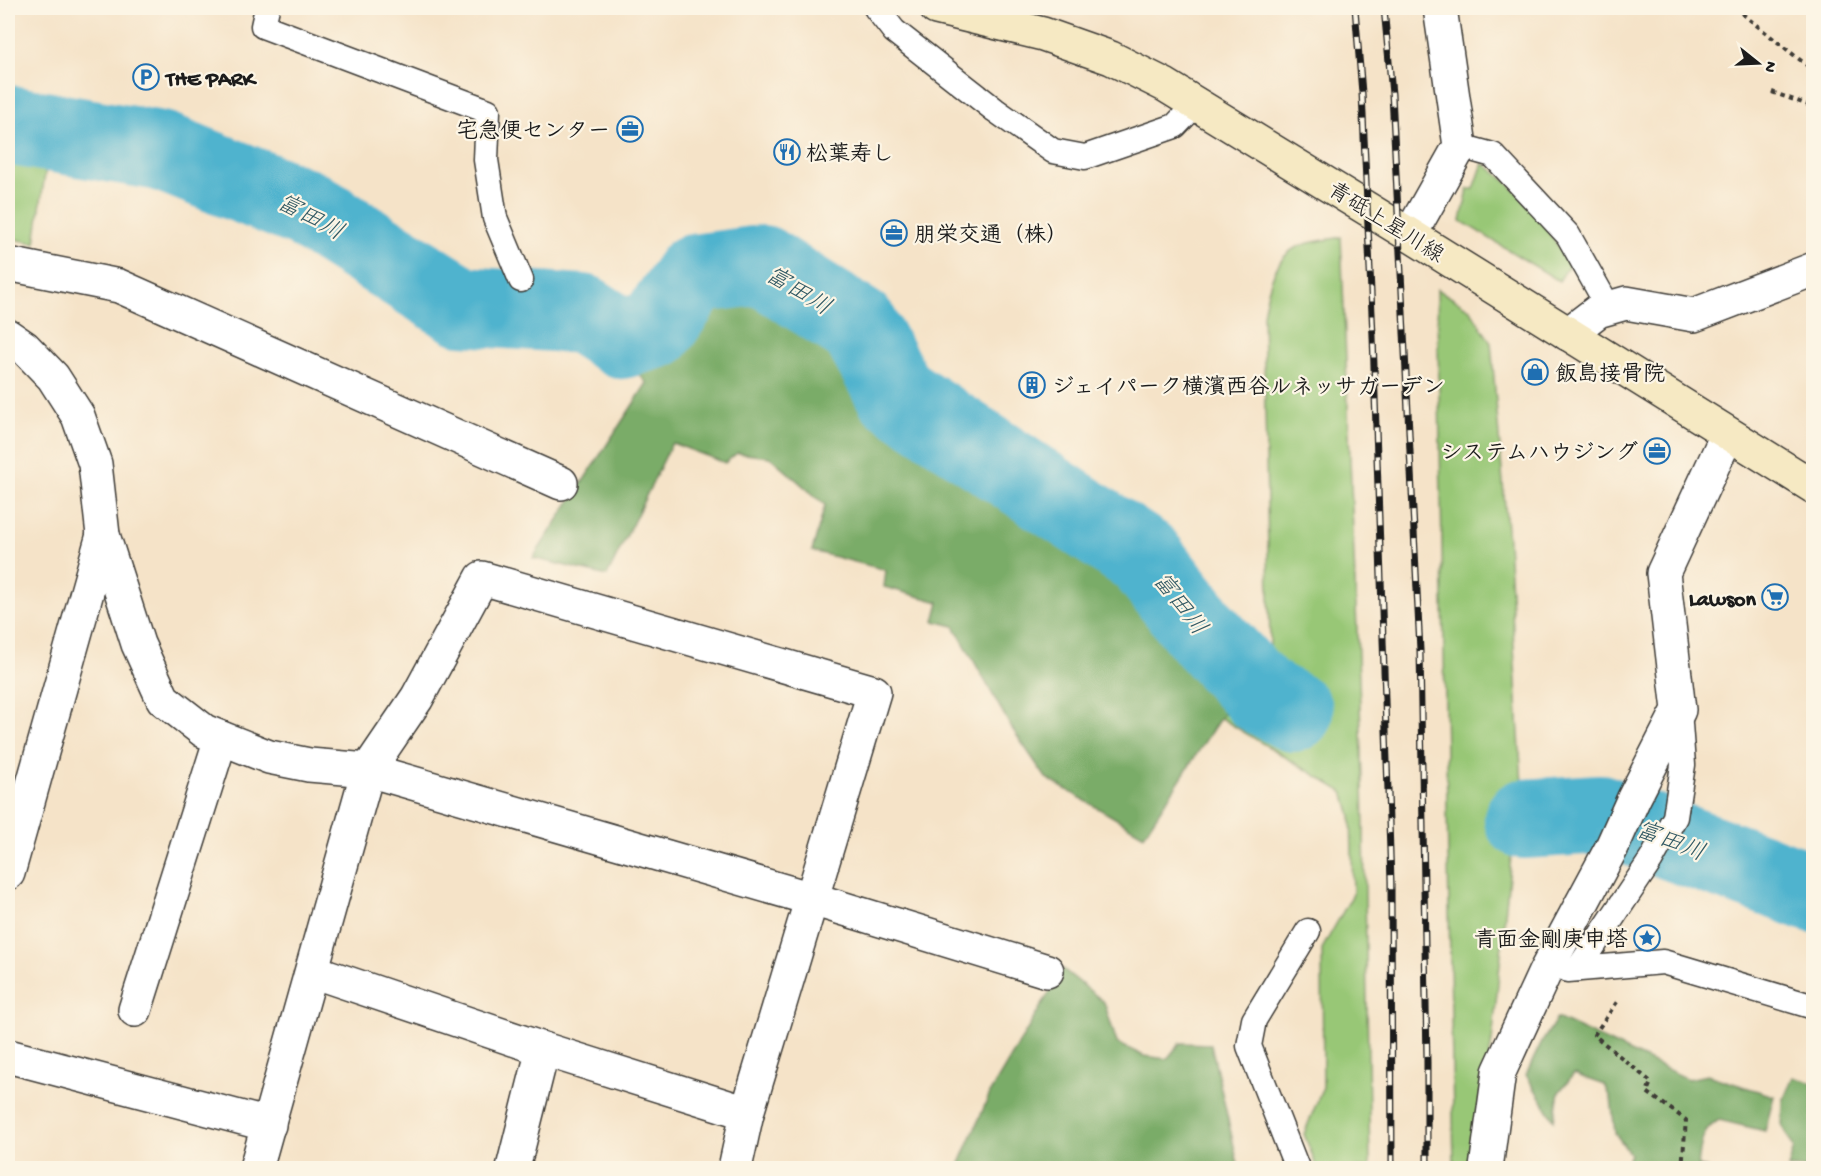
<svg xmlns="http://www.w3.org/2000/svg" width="1821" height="1176" font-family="'Gochi Hand','Klee One',sans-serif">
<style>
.green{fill:#98c776;stroke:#5a7249;stroke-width:1.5}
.forest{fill:#7aac67;stroke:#4b6442;stroke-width:1.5}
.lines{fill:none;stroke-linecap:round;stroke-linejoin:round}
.river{stroke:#4fb3ce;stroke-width:80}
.lane-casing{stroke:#3d3a36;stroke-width:27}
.street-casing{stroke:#3d3a36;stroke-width:36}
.secondary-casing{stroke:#3d3a36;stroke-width:36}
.path{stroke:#3d3a36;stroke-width:4;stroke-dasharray:4.5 4.5;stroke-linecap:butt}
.lane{stroke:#fff;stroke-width:24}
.street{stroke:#fff;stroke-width:33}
.secondary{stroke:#f6e9c3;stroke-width:33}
.rail-casing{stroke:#1c1c1c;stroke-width:7}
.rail{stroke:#fcf5e5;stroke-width:4.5;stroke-dasharray:14;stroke-linecap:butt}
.labels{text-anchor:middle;stroke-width:4.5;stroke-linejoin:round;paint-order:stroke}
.poi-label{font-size:22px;font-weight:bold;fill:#1c1c1c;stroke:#fcf5e5;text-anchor:start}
.street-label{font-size:22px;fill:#1c1c1c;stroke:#fcf5e5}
.water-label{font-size:24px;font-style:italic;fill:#305863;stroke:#fcf5e5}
</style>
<rect width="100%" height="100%" fill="#fcf5e5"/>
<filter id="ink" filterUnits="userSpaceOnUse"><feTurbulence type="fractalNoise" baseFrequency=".0167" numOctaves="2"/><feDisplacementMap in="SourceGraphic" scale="12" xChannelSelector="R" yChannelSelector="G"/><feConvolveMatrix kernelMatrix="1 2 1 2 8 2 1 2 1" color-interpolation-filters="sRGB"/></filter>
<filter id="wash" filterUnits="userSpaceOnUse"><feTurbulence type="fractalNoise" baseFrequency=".008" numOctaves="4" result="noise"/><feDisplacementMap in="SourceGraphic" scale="24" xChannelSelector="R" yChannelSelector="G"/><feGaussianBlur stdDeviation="1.35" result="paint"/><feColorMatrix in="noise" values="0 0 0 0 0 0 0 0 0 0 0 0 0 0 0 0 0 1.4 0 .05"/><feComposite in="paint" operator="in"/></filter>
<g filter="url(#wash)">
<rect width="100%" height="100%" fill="#f5e3c8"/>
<!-- green -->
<g class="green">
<path d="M 8,143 L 48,153 L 35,243 L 8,238 Z"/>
<path d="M 1483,163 C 1522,190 1545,225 1570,264 L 1559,281 L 1461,221 L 1468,189 L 1474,189 Z"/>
<path d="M 1341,237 L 1363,778 L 1370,1168 L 1317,1168 L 1304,1134 L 1323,1087 L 1322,949 L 1353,894 L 1351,815 L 1343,792 L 1219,717 L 1230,703 L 1248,707 L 1270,645 L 1263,314 C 1268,289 1274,257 1299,246 C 1312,241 1328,240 1341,237 Z"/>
<path d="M 1437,289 L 1470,309 L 1491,343 L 1508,541 L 1523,804 L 1512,847 L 1492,1042 L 1468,1168 L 1454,1168 Z"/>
</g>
<!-- forest -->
<g class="forest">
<path d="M 756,276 L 851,332 L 889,396 L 1143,567 L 1180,628 L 1221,672 L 1230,703 L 1144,835 L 1046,778 L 1011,727 L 954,626 L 934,621 L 939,602 L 884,587 L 886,570 L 812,551 L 825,505 L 770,457 L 737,453 L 725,463 L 672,443 L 607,576 L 533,558 L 647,383 L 617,351 L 653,341 L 686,307 L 703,284 Z"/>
<path d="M 1063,969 L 1104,1002 L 1117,1043 L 1144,1056 L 1167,1059 L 1180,1043 L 1211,1044 L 1238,1164 L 1234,1168 L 958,1168 L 991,1091 Z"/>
<path d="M 1557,1018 L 1688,1079 L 1707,1075 L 1774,1096 L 1765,1131 L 1719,1120 C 1700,1131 1701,1145 1698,1166 L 1708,1168 L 1624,1168 L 1630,1154 L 1615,1133 L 1611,1098 L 1605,1085 L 1574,1074 L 1559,1092 L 1554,1120 L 1526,1075 L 1540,1045 Z"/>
<path d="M 1793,1077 L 1813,1083 L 1813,1168 L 1788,1168 L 1794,1148 L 1782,1126 L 1783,1101 Z"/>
</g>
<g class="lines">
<!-- river -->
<g class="river">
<path d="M 8,125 L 161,151 L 307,209 L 462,306 L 583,314 L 622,339 L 656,329 L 694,274 L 762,265 L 859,327 L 895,393 L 1144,557 L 1202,631 L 1260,694 L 1293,712"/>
<path d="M 1524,819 L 1600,814 L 1814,893"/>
</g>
</g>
</g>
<g filter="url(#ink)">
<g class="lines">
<!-- lane casing -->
<g class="lane-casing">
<g id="lane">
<path d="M 267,8 L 263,26 L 488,111 L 486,160 L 495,218 L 521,280"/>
<path d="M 876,8 L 894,31 L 995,110 L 1053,151 L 1085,157 L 1175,126 L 1197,103"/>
<path d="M 1460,146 L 1493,155 L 1568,235 L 1609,308"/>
<path d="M 1578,969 L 1651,860 L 1675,817 L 1683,765 L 1679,710"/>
<path d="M 1568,970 L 1663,962 L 1814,1007"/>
<path d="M 1297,1168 L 1249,1046 L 1254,1020 L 1308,931"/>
</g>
</g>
<!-- street casing -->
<g class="street-casing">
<g id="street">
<path d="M 1410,235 L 1460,146 L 1440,8"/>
<path d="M 8,264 L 119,286 L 561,483"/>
<path d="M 1568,334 L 1598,311 L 1626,303 L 1694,315 L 1814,269"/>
<path d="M 8,336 L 24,347 L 53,377 L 78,416 L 95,464 L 103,535 L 138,644 L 163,699 L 204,731 L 269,757 L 309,765 L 368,770 L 812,899 L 1047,971"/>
<path d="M 8,873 L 103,535"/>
<path d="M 312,971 L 543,1049 L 747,1113"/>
<path d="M 135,1010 L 221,738"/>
<path d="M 8,1056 L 269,1125"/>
<path d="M 256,1168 L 368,770 L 417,698 L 482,578 L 874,692 L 747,1113 L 735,1168"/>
<path d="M 513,1168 L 543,1049"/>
<path d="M 1486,1168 L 1499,1072 L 1545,972 L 1611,849 L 1634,798 L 1679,710 L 1663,573 L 1727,435"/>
</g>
</g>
<!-- secondary casing -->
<g class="secondary-casing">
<path id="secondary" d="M 936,8 L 1043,34 L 1111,58 L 1165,85 L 1410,235 L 1814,487"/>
</g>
<!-- path -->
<g class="path">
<path d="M 1696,8 L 1700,10 L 1702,8"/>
<path d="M 1735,8 L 1814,71"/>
<path d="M 1772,92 L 1814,107"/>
<path d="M 1617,1002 L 1594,1035 L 1651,1082 L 1647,1092 L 1686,1120 L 1682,1168"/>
</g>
<!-- lane -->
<use href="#lane" class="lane"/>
<!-- street -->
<use href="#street" class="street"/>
<!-- secondary -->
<use href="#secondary" class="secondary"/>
<!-- rail casing -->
<g class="rail-casing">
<g id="rail">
<path d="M 1355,8 L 1362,93 L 1373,336 L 1391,882 L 1392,1168"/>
<path d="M 1384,8 L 1392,94 L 1420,650 L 1427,1062 L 1427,1168"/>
</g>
</g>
<!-- rail -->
<use href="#rail" class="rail"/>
</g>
</g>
<!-- icons -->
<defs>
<g id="parking-ring" transform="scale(1.35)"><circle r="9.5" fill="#fcf5e5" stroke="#1f6fb2" stroke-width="1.5"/><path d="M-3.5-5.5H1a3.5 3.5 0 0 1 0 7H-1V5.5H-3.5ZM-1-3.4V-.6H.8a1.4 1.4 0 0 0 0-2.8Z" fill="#1f6fb2"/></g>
<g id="office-ring" transform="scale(1.35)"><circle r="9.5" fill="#fcf5e5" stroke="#1f6fb2" stroke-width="1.5"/><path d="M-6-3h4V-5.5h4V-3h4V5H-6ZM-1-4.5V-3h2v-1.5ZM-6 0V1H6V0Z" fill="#1f6fb2"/></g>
<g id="restaurant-ring" transform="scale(1.35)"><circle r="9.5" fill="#fcf5e5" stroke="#1f6fb2" stroke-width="1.5"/><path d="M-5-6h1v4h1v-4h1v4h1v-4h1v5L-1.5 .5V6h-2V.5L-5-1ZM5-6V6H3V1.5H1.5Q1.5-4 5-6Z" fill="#1f6fb2"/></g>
<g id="shop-ring" transform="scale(1.35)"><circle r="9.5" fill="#fcf5e5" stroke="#1f6fb2" stroke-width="1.5"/><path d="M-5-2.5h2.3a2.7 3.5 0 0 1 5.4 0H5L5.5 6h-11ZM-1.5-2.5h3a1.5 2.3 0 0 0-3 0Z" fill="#1f6fb2"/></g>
<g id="building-ring" transform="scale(1.35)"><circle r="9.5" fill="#fcf5e5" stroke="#1f6fb2" stroke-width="1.5"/><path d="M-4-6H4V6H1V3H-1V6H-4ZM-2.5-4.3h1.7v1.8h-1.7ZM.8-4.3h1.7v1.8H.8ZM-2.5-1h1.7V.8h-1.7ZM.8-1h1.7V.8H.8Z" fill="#1f6fb2"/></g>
<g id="supermarket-ring" transform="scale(1.35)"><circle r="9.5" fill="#fcf5e5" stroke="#1f6fb2" stroke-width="1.5"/><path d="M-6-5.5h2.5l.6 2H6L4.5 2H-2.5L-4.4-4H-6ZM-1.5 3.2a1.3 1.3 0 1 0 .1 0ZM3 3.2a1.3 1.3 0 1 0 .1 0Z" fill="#1f6fb2"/></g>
<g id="sight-ring" transform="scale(1.35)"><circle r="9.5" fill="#fcf5e5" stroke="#1f6fb2" stroke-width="1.5"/><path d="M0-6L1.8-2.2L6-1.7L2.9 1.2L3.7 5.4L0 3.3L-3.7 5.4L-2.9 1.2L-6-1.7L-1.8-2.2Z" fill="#1f6fb2"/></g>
</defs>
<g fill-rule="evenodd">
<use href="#parking-ring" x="146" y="77"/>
<use href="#office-ring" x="630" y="129"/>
<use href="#restaurant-ring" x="787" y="152"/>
<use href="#office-ring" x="894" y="233"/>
<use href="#shop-ring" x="1535" y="372"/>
<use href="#building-ring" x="1032" y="385"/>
<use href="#office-ring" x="1657" y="451"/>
<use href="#supermarket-ring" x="1775" y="597"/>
<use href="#sight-ring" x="1647" y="938"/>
</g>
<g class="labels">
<!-- poi labels -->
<g class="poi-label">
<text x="166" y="85">THE PARK</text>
<text x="610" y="137" text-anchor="end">宅急便センター</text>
<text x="806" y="160">松葉寿し</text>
<text x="914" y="241">朋栄交通（株）</text>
<text x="1555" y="380">飯島接骨院</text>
<text x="1052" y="393">ジェイパーク横濱西谷ルネッサガーデン</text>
<text x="1638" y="459" text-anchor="end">システムハウジング</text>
<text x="1756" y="605" text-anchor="end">Lawson</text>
<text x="1628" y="946" text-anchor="end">青面金剛庚申塔</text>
</g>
<!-- street labels -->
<g class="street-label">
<text transform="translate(1387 221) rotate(32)" y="8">青砥上星川線</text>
</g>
<!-- water labels -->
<g class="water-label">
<text transform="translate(311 216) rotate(28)" y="8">富田川</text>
<text transform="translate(799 290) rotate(31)" y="8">富田川</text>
<text transform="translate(1181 603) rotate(52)" y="8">富田川</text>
<text transform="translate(1671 840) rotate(21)" y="8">富田川</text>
</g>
</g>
<!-- margin -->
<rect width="1821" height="1176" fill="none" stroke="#fcf5e5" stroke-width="30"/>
<!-- north arrow -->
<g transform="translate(1758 63) rotate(108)" stroke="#fcf5e5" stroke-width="4.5" paint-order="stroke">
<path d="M0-4.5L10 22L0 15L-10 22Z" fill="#1c1c1c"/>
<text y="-9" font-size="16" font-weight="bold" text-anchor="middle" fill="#1c1c1c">N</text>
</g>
</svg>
